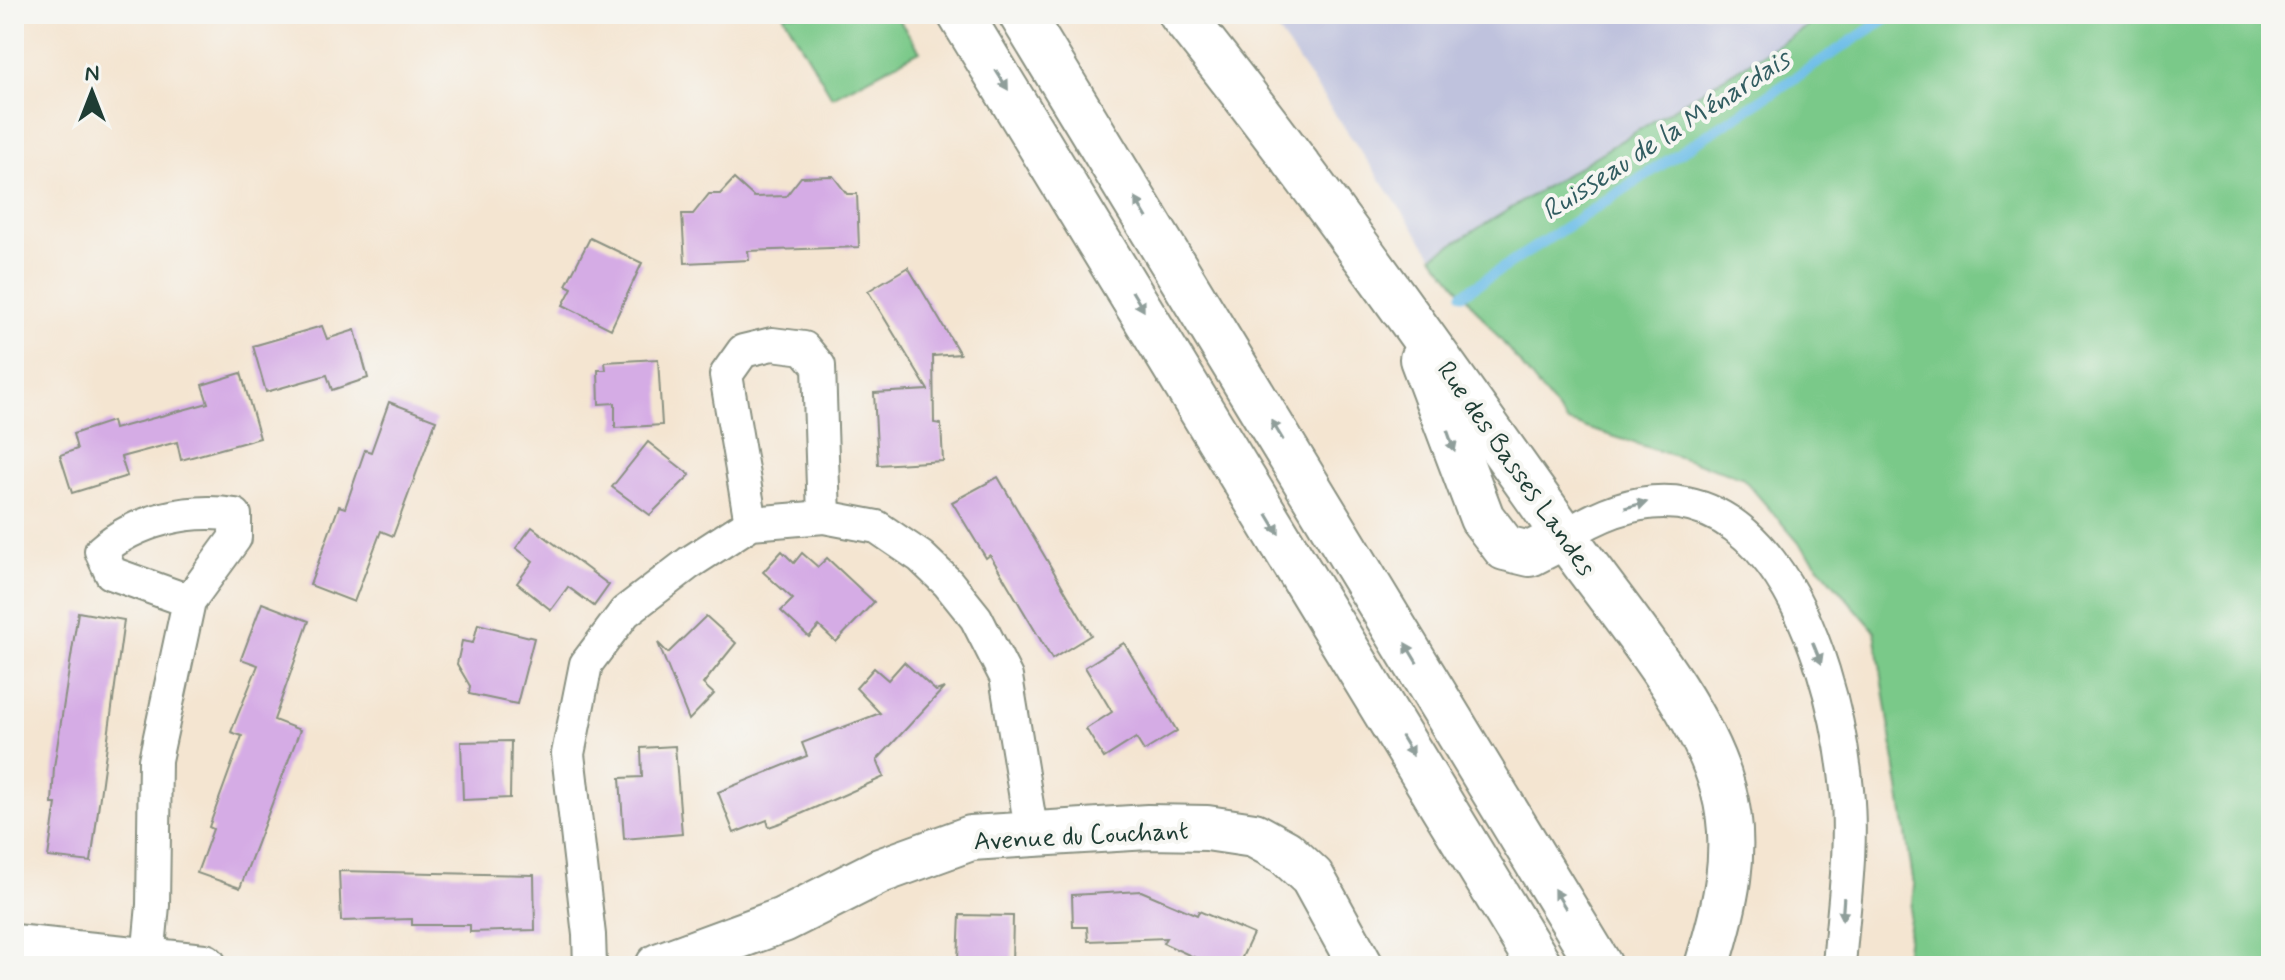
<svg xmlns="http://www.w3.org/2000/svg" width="2285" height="980" font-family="Mynerve,sans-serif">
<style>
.industrial{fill:#bfc2dd}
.green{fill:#7ac989;stroke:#4c835e;stroke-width:2}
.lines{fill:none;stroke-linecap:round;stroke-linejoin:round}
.stream{stroke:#6dbee8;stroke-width:11}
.building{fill:#d5ace5}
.street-casing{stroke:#8a9182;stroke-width:36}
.secondary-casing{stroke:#8a9182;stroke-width:48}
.highway-casing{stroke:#8a9182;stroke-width:48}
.street{stroke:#fff;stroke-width:32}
.secondary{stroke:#fff;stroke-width:44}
.highway{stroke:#fff;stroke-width:44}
.oneway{fill:#8f9e9a}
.labels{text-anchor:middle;stroke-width:8;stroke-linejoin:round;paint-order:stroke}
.street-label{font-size:26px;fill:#1f3d34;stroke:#f6f6f2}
.water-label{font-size:28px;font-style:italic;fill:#325d61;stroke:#f6f6f2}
</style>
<rect width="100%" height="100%" fill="#f6f6f2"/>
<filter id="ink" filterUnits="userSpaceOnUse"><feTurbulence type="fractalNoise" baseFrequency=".0125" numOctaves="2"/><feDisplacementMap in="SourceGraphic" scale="16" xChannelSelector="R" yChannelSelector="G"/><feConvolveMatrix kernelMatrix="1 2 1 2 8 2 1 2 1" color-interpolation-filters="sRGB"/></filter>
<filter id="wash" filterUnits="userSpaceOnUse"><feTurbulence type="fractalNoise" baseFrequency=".006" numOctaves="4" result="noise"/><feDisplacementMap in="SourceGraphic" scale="32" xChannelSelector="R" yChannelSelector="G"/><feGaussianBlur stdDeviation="1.8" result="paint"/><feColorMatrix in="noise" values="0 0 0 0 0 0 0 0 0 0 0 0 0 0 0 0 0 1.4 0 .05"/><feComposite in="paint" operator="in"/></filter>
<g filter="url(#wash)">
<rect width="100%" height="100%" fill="#f4e5d1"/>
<!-- industrial -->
<path class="industrial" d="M 1266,14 L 1828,14 L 1433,256 Z"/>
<!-- green -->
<g class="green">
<path d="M 783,14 L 895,14 L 920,51 L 832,97 Z"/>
<path d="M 1828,14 L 2271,14 L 2271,966 L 1904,966 L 1914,886 L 1875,631 L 1742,477 L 1567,422 L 1433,256 Z"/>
</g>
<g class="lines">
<!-- stream -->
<path class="stream" d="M 1463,294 L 1893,14"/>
</g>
<g id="blocks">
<!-- building -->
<g class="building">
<path d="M 833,176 L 847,194 L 857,194 L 859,247 L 748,251 L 749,260 L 685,263 L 682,214 L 693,214 L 709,194 L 720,194 L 734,179 L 754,197 L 786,196 L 801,177 Z"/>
<path d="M 590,238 L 642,263 L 611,329 L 563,305 L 572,288 L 566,285 Z"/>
<path d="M 908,267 L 960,354 L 933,356 L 934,423 L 941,424 L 943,461 L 878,465 L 874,393 L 928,390 L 868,291 Z"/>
<path d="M 322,326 L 327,339 L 355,330 L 368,378 L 332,390 L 327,375 L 266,392 L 253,346 Z"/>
<path d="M 658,359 L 662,425 L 615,428 L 615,403 L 599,404 L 598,370 L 606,370 L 605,362 Z"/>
<path d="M 241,373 L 260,438 L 181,460 L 177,442 L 121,457 L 127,476 L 72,493 L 60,455 L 77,449 L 73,434 L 112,421 L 114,429 L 208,403 L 202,385 Z"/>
<path d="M 389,402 L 436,420 L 393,536 L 381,531 L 354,602 L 310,585 L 339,506 L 345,508 L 365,450 L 371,452 Z"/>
<path d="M 648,442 L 690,475 L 650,515 L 612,487 Z"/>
<path d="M 998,477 L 1091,635 L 1052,659 L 990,555 L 986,558 L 952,502 Z"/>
<path d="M 532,527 L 609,585 L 594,606 L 568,587 L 551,610 L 517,583 L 533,561 L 516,548 Z"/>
<path d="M 782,551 L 794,563 L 802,553 L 818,567 L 827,558 L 874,602 L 836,642 L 819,626 L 809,637 L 781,611 L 793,599 L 763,572 Z"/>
<path d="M 262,603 L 309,621 L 274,720 L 300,730 L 240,888 L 197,873 L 213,829 L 209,827 L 242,736 L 231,732 L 258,665 L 241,659 Z"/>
<path d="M 78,612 L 124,620 L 91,862 L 48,857 L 56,804 L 52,804 L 54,767 Z"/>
<path d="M 706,616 L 736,643 L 703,684 L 714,694 L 689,720 L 658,643 L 668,653 Z"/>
<path d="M 478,624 L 534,638 L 517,704 L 469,694 L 470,686 L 457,664 L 462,641 L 473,643 Z"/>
<path d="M 1124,643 L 1177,731 L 1144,751 L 1136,738 L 1104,758 L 1086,729 L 1112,712 L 1085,667 Z"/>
<path d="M 904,662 L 936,691 L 944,688 L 877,760 L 884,777 L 783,822 L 769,827 L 767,820 L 734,833 L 718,792 L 807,756 L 802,743 L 880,713 L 856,688 L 874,668 L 888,680 Z"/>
<path d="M 511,741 L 510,798 L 463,800 L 461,742 Z"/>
<path d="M 675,746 L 682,834 L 624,839 L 620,778 L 642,777 L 641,748 Z"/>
<path d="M 339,871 L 534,875 L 535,930 L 470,932 L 470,925 L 412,925 L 412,919 L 341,921 Z"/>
<path d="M 1141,891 L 1197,915 L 1199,911 L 1253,934 L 1238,966 L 1213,966 L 1163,943 L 1166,938 L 1088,941 L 1087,927 L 1073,927 L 1072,895 Z"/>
<path d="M 960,915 L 1013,916 L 1012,966 L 974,966 L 974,960 L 958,960 Z"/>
</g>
</g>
</g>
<g filter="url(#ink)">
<use href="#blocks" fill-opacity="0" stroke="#8a9182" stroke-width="2"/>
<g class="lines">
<!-- street casing -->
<g class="street-casing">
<g id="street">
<path d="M 751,523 L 726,375 L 743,351 L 772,344 L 804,348 L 819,366 L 824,517"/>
<path d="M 1565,536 C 1752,415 1833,643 1847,790 C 1853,848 1843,909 1839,966"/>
<path d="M 148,959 L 153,905 L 155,760 L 189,601 L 235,538 L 235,515 C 189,508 136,520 101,551 L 111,573 L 189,601"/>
<path d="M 590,966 L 589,935 L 568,754 L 586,664 L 625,612 L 689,563 L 751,523 L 824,517 L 877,527 L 921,557 L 948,583 L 976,618 L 1006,677 L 1032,835"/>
</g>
</g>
<!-- secondary casing -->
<g class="secondary-casing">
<g id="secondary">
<path d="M 1181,14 C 1315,182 1439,359 1563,534 C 1614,606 1701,705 1723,789 C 1740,849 1725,908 1707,966"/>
<path d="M 1422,359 L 1482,518 L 1505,548 L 1530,554 L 1565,536"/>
<path d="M 14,947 L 204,966"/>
<path d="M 658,966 L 783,920 L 880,871 L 971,838 L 1148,827 L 1207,828 L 1254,835 L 1285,852 L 1312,877 L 1361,966"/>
</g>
</g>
<!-- highway casing -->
<g class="highway-casing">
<g id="highway">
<path d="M 960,14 L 1540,966"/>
<path d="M 1021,14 L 1600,966"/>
</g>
</g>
<!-- street -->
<use href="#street" class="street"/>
<!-- secondary -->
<use href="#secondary" class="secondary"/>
<!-- highway -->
<use href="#highway" class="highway"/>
</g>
<!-- one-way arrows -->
<defs><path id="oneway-solid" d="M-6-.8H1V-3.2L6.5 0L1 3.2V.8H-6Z" transform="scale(2)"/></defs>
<g class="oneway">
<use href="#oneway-solid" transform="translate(1002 80) rotate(58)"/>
<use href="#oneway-solid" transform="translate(1141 208) rotate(-121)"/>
<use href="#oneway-solid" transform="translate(1138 301) rotate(59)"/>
<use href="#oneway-solid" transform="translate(1277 430) rotate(-121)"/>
<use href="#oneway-solid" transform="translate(1451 441) rotate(71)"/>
<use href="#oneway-solid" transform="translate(1636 505) rotate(-15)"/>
<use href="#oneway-solid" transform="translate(1273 524) rotate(59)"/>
<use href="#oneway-solid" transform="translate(1411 653) rotate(-121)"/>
<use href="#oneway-solid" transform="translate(1817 653) rotate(68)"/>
<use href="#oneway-solid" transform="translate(1407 746) rotate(59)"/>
<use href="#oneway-solid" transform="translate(1560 899) rotate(-121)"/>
<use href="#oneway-solid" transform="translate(1843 909) rotate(94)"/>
</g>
</g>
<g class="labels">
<!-- street labels -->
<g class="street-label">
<text transform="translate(1517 468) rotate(55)" y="9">Rue des Basses Landes</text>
<text transform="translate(1081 835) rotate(-3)" y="9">Avenue du Couchant</text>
</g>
<!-- water labels -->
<g class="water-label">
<text transform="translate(1665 134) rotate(-33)" y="10">Ruisseau de la Ménardais</text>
</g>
</g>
<!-- margin -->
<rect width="2285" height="980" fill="none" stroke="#f6f6f2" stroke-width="48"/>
<!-- north arrow -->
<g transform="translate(92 92)" stroke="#f6f6f2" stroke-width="6" paint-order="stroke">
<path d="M0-6L14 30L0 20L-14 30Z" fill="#1f3d34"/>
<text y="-12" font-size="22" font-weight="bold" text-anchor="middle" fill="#1f3d34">N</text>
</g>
</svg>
